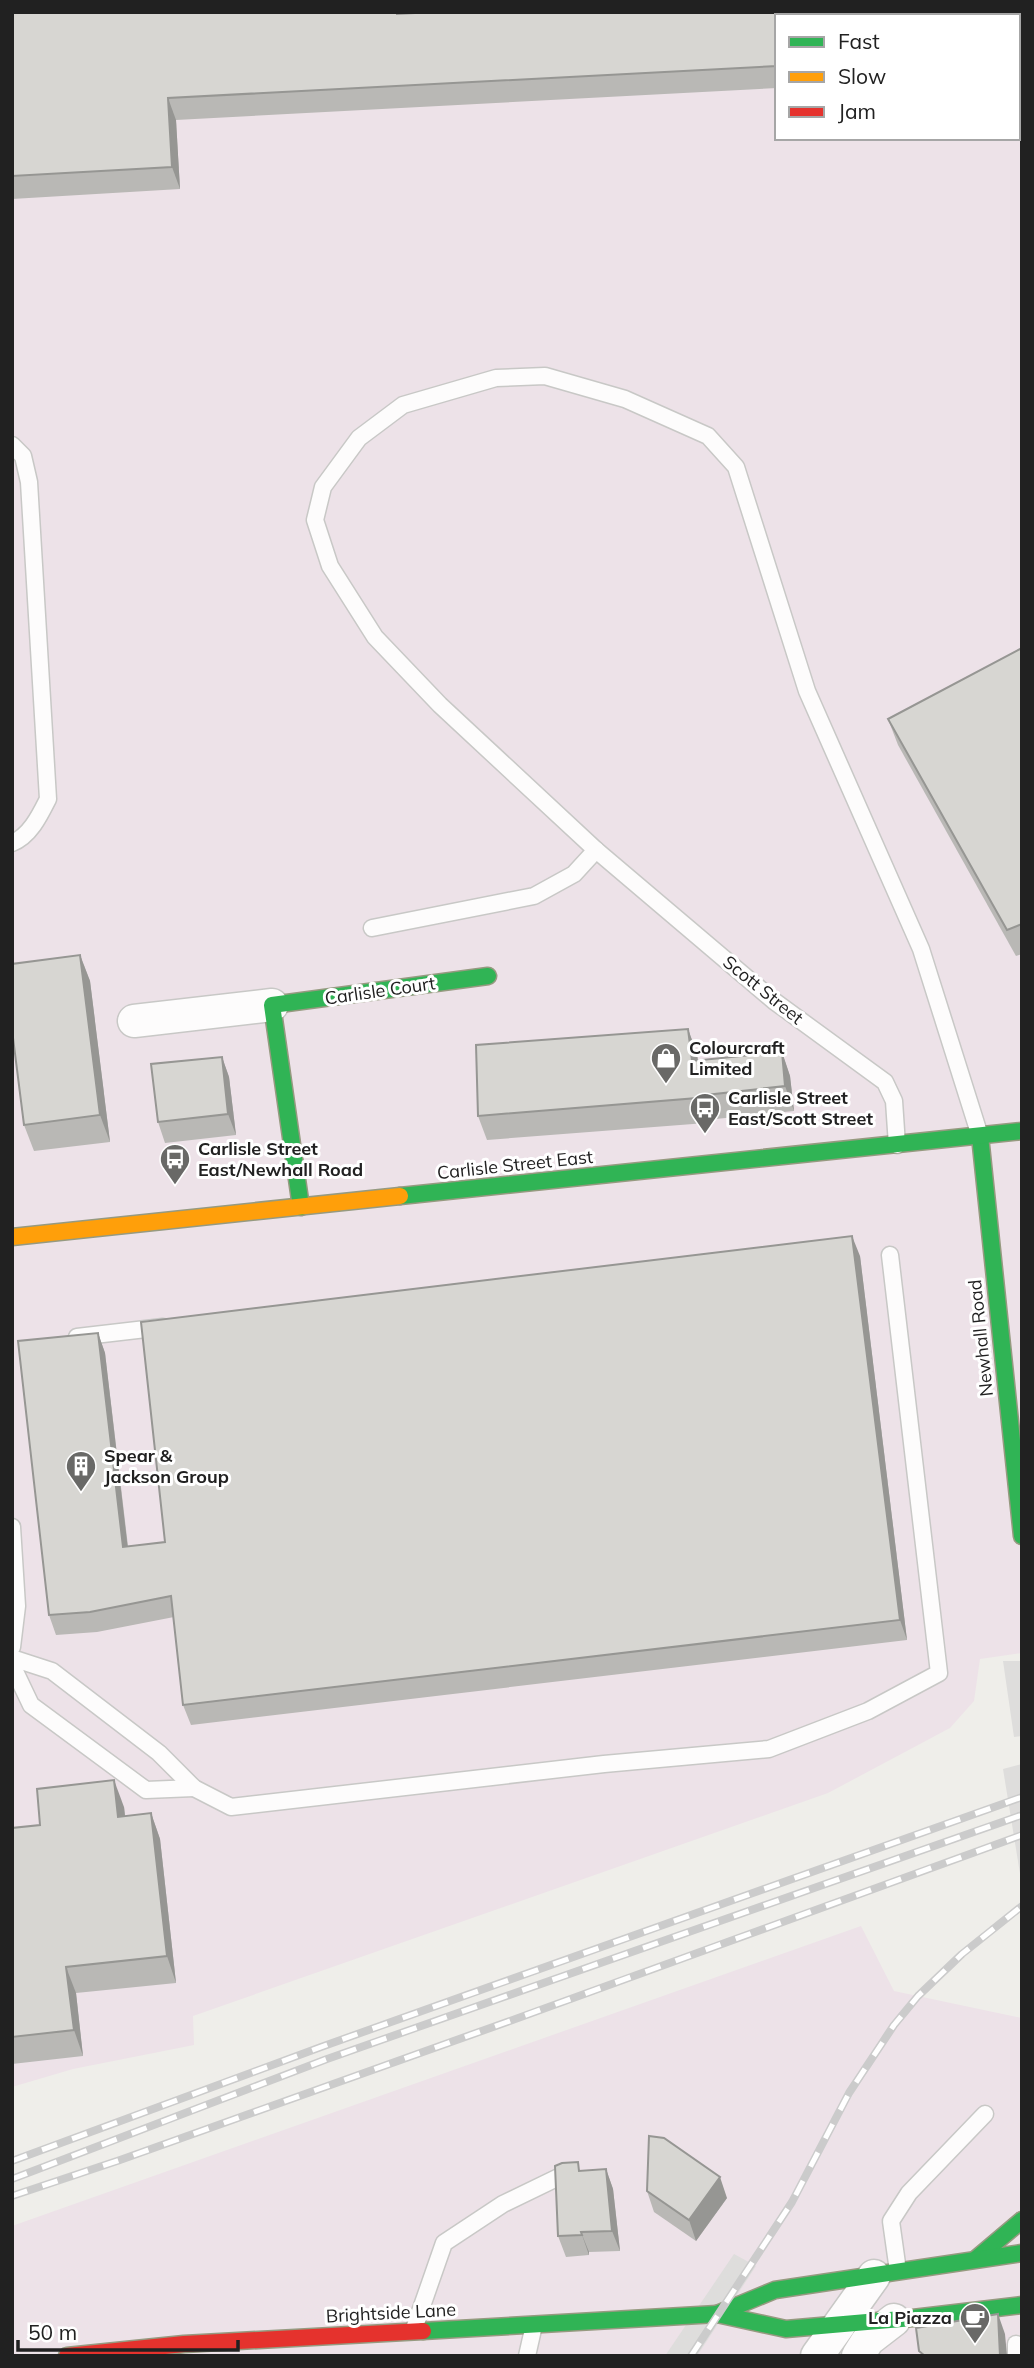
<svg xmlns="http://www.w3.org/2000/svg" width="1034" height="2368" font-family="Mulish,sans-serif">
<style>
.industrial{fill:#ede2e8;fill-rule:evenodd}
.pier{fill:#dedddc}
.lines{fill:none;stroke-linecap:round;stroke-linejoin:round}
.lane-casing{stroke:#c8c8c6;stroke-width:19}
.street-casing{stroke:#c8c8c6;stroke-width:35}
.fast-casing{stroke:#969a80;stroke-width:19}
.slow-casing{stroke:#969a80;stroke-width:19}
.jam-casing{stroke:#969a80;stroke-width:19}
.lane{stroke:#fdfcfc;stroke-width:16}
.street{stroke:#fdfcfc;stroke-width:32}
.fast{stroke:#30b455;stroke-width:16}
.slow{stroke:#ff9f0a;stroke-width:16}
.jam{stroke:#e5322d;stroke-width:16}
.rail-casing{stroke:#cbcbcb;stroke-width:8}
.rail{stroke:#fff;stroke-width:5;stroke-dasharray:16;stroke-linecap:butt}
.wall{fill:#b9b8b5}
.shaded-wall{fill:#969693}
.building{fill:#d7d6d2;stroke:#969693;stroke-width:2}
.labels{text-anchor:middle;stroke-width:6;stroke-linejoin:round;paint-order:stroke}
.street-label{font-size:18px;fill:#212121;stroke:#fff}
.poi-label{font-size:18px;font-weight:bold;fill:#212121;stroke:#fff;text-anchor:start}
</style>
<rect width="100%" height="100%" fill="#efeeea"/>
<!-- industrial -->
<g class="industrial">
<path d="M 12,12 L 1022,12 L 1022,1653 L 980,1659 L 974,1701 L 950,1728 L 828,1793 L 193,2016 L 194,2045 L 73,2069 L 12,2087 ZM 777,16 L 1018,16 L 1018,138 L 777,138 Z"/>
<path d="M 861,1926 L 894,1991 L 1022,2018 L 1022,2356 L 12,2356 L 12,2226 Z"/>
</g>
<!-- pier -->
<g class="pier">
<path d="M 1003,1661 L 1022,1661 L 1022,1736 L 1014,1737 Z"/>
<path d="M 1022,1764 L 1022,1886 L 1003,1769 Z"/>
<path d="M 734,2254 L 756,2266 L 697,2356 L 665,2356 Z"/>
</g>
<g class="lines">
<!-- lane casing -->
<g class="lane-casing">
<g id="lane">
<path d="M 12,445 L 23,456 L 29,482 L 48,799 C 40,815 30,836 12,843"/>
<path d="M 372,928 L 534,896 L 574,874 L 596,850"/>
<path d="M 897,1145 L 894,1101 L 885,1082 L 774,1001 L 596,850 L 440,705 L 375,637 L 330,566 L 315,520 L 323,487 L 359,438 L 403,405 L 496,378 L 545,376 L 625,399 L 708,436 L 736,467 L 807,691 L 921,949 L 980,1136"/>
<path d="M 77,1337 L 163,1327"/>
<path d="M 12,1527 L 17,1606 L 12,1647"/>
<path d="M 12,1658 L 52,1671 L 159,1753 L 194,1788 L 231,1807 L 604,1764 L 769,1749 L 868,1711 L 939,1673 L 890,1255"/>
<path d="M 12,1665 L 31,1705 L 146,1790 L 194,1788"/>
<path d="M 898,2271 L 891,2221 L 909,2193 L 985,2114"/>
<path d="M 414,2329 L 444,2243 L 503,2204 L 565,2174"/>
<path d="M 1016,2344 L 1016,2356"/>
<path d="M 527,2356 L 534,2325"/>
</g>
</g>
<!-- street casing -->
<g class="street-casing">
<g id="street">
<path d="M 134,1021 L 272,1005"/>
<path d="M 817,2356 L 874,2276"/>
<path d="M 858,2356 L 868,2340 L 894,2320"/>
</g>
</g>
<!-- fast casing -->
<g class="fast-casing">
<g id="fast">
<path d="M 980,1136 L 1022,1536"/>
<path d="M 400,1196 L 1022,1131"/>
<path d="M 301,1207 L 272,1005 L 488,976"/>
<path d="M 977,2258 L 1022,2220"/>
<path d="M 717,2314 L 775,2290 L 1022,2253"/>
<path d="M 423,2331 L 717,2314 L 786,2329 L 913,2318 L 1022,2305"/>
</g>
</g>
<!-- slow casing -->
<g class="slow-casing">
<path id="slow" d="M 12,1237 L 400,1196"/>
</g>
<!-- jam casing -->
<g class="jam-casing">
<path id="jam" d="M 67,2356 L 184,2344 L 423,2331"/>
</g>
<!-- lane -->
<use href="#lane" class="lane"/>
<!-- street -->
<use href="#street" class="street"/>
<!-- fast -->
<use href="#fast" class="fast"/>
<!-- slow -->
<use href="#slow" class="slow"/>
<!-- jam -->
<use href="#jam" class="jam"/>
<!-- rail casing -->
<g class="rail-casing">
<g id="rail">
<path d="M 12,2161 L 321,2047 L 1022,1797"/>
<path d="M 12,2179 L 327,2059 L 1022,1815"/>
<path d="M 12,2196 L 120,2160 L 507,2022 L 1022,1835"/>
<path d="M 691,2356 L 792,2202 L 849,2093 L 894,2025 L 918,1996 L 962,1954 L 1022,1906"/>
</g>
</g>
<!-- rail -->
<use href="#rail" class="rail"/>
</g>
<!-- wall -->
<g class="wall">
<path d="M 12,12 L 404,12 L 404,14 L 852,12 L 852,16 L 777,16 L 777,88 L 176,120 L 180,189 L 12,199 Z"/>
<path d="M 1022,648 L 1022,954 L 1016,956 L 898,745 L 888,719 Z"/>
<path d="M 80,955 L 90,981 L 110,1142 L 34,1151 L 24,1125 Z"/>
<path d="M 688,1029 L 697,1054 L 698,1061 L 782,1052 L 790,1076 L 794,1111 L 706,1120 L 706,1123 L 487,1140 L 478,1116 Z"/>
<path d="M 222,1057 L 229,1077 L 236,1135 L 165,1143 L 158,1122 Z"/>
<path d="M 860,1256 L 907,1640 L 191,1725 L 183,1705 L 174,1617 L 97,1632 L 56,1635 L 49,1615 L 98,1333 L 105,1353 L 128,1546 L 165,1542 Z"/>
<path d="M 124,1807 L 125,1816 L 151,1813 L 160,1839 L 176,1983 L 76,1993 L 83,2056 L 12,2064 L 12,1828 L 40,1825 Z"/>
<path d="M 606,2169 L 613,2189 L 620,2251 L 589,2252 L 589,2255 L 566,2257 L 558,2236 L 581,2171 Z"/>
<path d="M 647,2191 L 727,2198 L 696,2241 L 654,2212 Z"/>
</g>
<!-- shaded-wall -->
<g class="shaded-wall">
<rect x="845" y="12" width="7" height="4"/>
<path d="M 168,98 L 176,120 L 180,189 L 172,167 Z"/>
<path d="M 80,955 L 90,981 L 110,1142 L 100,1115 Z"/>
<path d="M 688,1029 L 697,1054 L 701,1086 L 692,1061 Z"/>
<path d="M 782,1052 L 790,1076 L 794,1111 L 785,1086 Z"/>
<path d="M 222,1057 L 229,1077 L 236,1135 L 228,1114 Z"/>
<path d="M 852,1236 L 860,1256 L 907,1640 L 900,1620 Z"/>
<path d="M 98,1333 L 105,1353 L 130,1567 L 123,1547 Z"/>
<path d="M 114,1780 L 124,1807 L 128,1843 L 118,1817 Z"/>
<path d="M 151,1813 L 160,1839 L 176,1983 L 167,1956 Z"/>
<path d="M 66,1967 L 76,1993 L 83,2056 L 74,2030 Z"/>
<path d="M 606,2169 L 613,2189 L 620,2251 L 612,2231 Z"/>
<path d="M 720,2177 L 727,2198 L 696,2241 L 689,2220 Z"/>
<path d="M 581,2232 L 589,2252 L 589,2255 L 582,2235 Z"/>
<path d="M 998,2314 L 1005,2334 L 1007,2356 L 1000,2356 Z"/>
</g>
<!-- building -->
<g class="building">
<path d="M 12,12 L 397,12 L 397,14 L 434,12 L 845,12 L 845,16 L 777,16 L 777,66 L 168,98 L 172,167 L 12,176 Z"/>
<path d="M 1022,648 L 1022,924 L 1007,930 L 888,719 Z"/>
<path d="M 80,955 L 100,1115 L 24,1125 L 12,1030 L 12,964 Z"/>
<path d="M 688,1029 L 692,1061 L 782,1052 L 785,1086 L 697,1096 L 697,1098 L 478,1116 L 476,1045 Z"/>
<path d="M 222,1057 L 228,1114 L 158,1122 L 151,1064 Z"/>
<path d="M 852,1236 L 900,1620 L 183,1705 L 171,1596 L 90,1612 L 49,1615 L 18,1341 L 98,1333 L 123,1547 L 165,1542 L 141,1322 Z"/>
<path d="M 114,1780 L 118,1817 L 151,1813 L 167,1956 L 66,1967 L 74,2030 L 12,2037 L 12,1828 L 40,1825 L 37,1789 Z"/>
<path d="M 649,2136 L 664,2138 L 720,2177 L 689,2220 L 647,2191 Z"/>
<path d="M 578,2162 L 579,2171 L 606,2169 L 612,2231 L 581,2232 L 582,2235 L 558,2236 L 555,2166 L 562,2163 Z"/>
<path d="M 998,2314 L 1000,2356 L 925,2356 L 919,2351 L 916,2328 Z"/>
</g>
<!-- icons -->
<defs>
<g id="shop-pin" transform="scale(1.575)"><path d="M0 17L-7.5 6A9.5 9.5 0 1 1 7.5 6Z" fill="#696967" stroke="#fff"/><path d="M-5-2.5h2.3a2.7 3.5 0 0 1 5.4 0H5L5.5 6h-11ZM-1.5-2.5h3a1.5 2.3 0 0 0-3 0Z" fill="#fff"/></g>
<g id="bus-pin" transform="scale(1.575)"><path d="M0 17L-7.5 6A9.5 9.5 0 1 1 7.5 6Z" fill="#696967" stroke="#fff"/><path d="M-5-6H5V4H4V6H2V4H-2V6H-4V4H-5ZM-3.5-4V0h7V-4ZM-3.5 1.2v1.5H-2V1.2ZM2 1.2v1.5H3.5V1.2Z" fill="#fff"/></g>
<g id="building-pin" transform="scale(1.575)"><path d="M0 17L-7.5 6A9.5 9.5 0 1 1 7.5 6Z" fill="#696967" stroke="#fff"/><path d="M-4-6H4V6H1V3H-1V6H-4ZM-2.5-4.3h1.7v1.8h-1.7ZM.8-4.3h1.7v1.8H.8ZM-2.5-1h1.7V.8h-1.7ZM.8-1h1.7V.8H.8Z" fill="#fff"/></g>
<g id="cafe-pin" transform="scale(1.575)"><path d="M0 17L-7.5 6A9.5 9.5 0 1 1 7.5 6Z" fill="#696967" stroke="#fff"/><path d="M-5.5-4.5H6V0H3Q3 3.5 0 3.5H-2.5Q-5.5 3.5-5.5 0ZM3-3.2v2h1.7v-2ZM-6 4.5H4V6H-6Z" fill="#fff"/></g>
</defs>
<g fill-rule="evenodd">
<use href="#shop-pin" x="666" y="1058"/>
<use href="#bus-pin" x="705" y="1108"/>
<use href="#bus-pin" x="175" y="1159"/>
<use href="#building-pin" x="81" y="1466"/>
<use href="#cafe-pin" x="975" y="2318"/>
</g>
<g class="labels">
<!-- street labels -->
<g class="street-label">
<text transform="translate(763 990) rotate(39)" y="6">Scott Street</text>
<text transform="translate(380 991) rotate(-8)" y="6">Carlisle Court</text>
<text transform="translate(515 1165) rotate(-6)" y="6">Carlisle Street East</text>
<text transform="translate(981 1338) rotate(-96)" y="6">Newhall Road</text>
<text transform="translate(391 2313) rotate(-3)" y="6">Brightside Lane</text>
</g>
<!-- poi labels -->
<g class="poi-label">
<text x="689" y="1054">Colourcraft<tspan x="689" dy="21">Limited</tspan></text>
<text x="728" y="1104">Carlisle Street<tspan x="728" dy="21">East/Scott Street</tspan></text>
<text x="198" y="1155">Carlisle Street<tspan x="198" dy="21">East/Newhall Road</tspan></text>
<text x="104" y="1462">Spear &amp;<tspan x="104" dy="21">Jackson Group</tspan></text>
<text x="952" y="2324" text-anchor="end">La Piazza</text>
</g>
</g>
<!-- border -->
<rect width="1034" height="2368" fill="none" stroke="#212121" stroke-width="28"/>
<!-- legend -->
<rect x="775" y="14" width="245" height="126" fill="#ffffff" stroke="#a6a6a6" stroke-width="2"/>
<rect x="789" y="37" width="35" height="10" fill="#30b455" stroke="#a6a6a6" stroke-width="2"/>
<text x="838" y="49" font-size="21" fill="#212121">Fast</text>
<rect x="789" y="72" width="35" height="10" fill="#ff9f0a" stroke="#a6a6a6" stroke-width="2"/>
<text x="838" y="84" font-size="21" fill="#212121">Slow</text>
<rect x="789" y="107" width="35" height="10" fill="#e5322d" stroke="#a6a6a6" stroke-width="2"/>
<text x="838" y="119" font-size="21" fill="#212121">Jam</text>
<!-- scale -->
<path d="M18 2340v10h220v-10" fill="none" stroke="#212121" stroke-width="3.5"/>
<text x="28" y="2340" font-size="21" fill="#212121" stroke="#ffffff" stroke-width="5" paint-order="stroke">50 m</text>
</svg>
